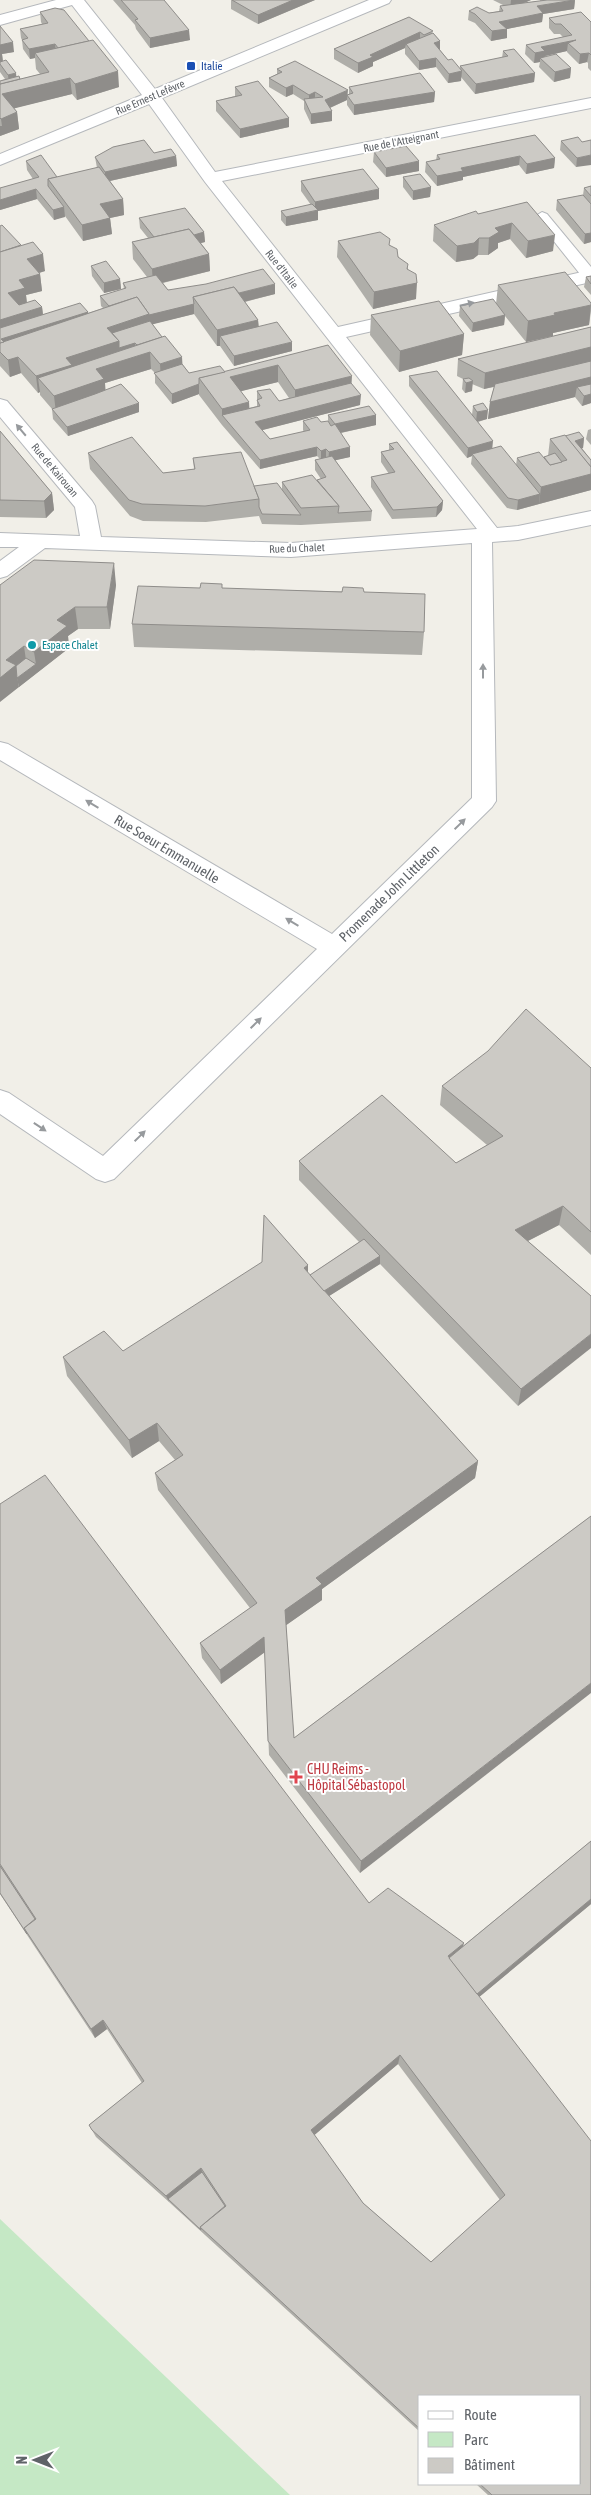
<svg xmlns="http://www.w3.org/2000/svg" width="591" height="2495" font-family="'Asap Condensed',sans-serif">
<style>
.green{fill:#c5e8c5}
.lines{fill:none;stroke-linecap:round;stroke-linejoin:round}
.service-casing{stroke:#b5b8bc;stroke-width:2}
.minor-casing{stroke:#b5b8bc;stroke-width:2}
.service{fill:#fff;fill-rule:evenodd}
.minor{fill:#fff;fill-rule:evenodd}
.wall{fill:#afaea9;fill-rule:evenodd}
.shaded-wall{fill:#8f8d8a}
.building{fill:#cccac5;stroke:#8f8d8a;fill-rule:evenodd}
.oneway{fill:#979a9d}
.transit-dot{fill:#1a4fb4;stroke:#fff;stroke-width:2}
.culture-dot{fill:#0f9aa8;stroke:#fff;stroke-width:2}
.health-dot{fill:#e0444e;stroke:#fff;stroke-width:2}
.labels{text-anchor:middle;stroke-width:4;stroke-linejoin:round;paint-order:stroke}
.far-transit-label{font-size:11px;fill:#164399;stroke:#fff;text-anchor:start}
.far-street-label{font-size:11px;fill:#5f6368;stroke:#fff}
.far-culture-label{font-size:11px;fill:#0d838f;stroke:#fff;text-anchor:start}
.street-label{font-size:14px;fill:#5f6368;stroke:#fff}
.health-label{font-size:14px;fill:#be3a42;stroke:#fff;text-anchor:start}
</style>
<rect width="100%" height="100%" fill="#f1efe8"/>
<!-- green -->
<path class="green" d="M 0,2219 L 290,2495 L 0,2495 Z"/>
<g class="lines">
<!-- service casing -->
<g class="service-casing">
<path id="service" d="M 542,212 L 547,214 L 591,267 L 591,281 L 584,279 L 537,220 L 534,217 Z"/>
</g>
<!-- minor casing -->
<g class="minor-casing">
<path id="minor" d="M 56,0 L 84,0 L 155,89 L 369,0 L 391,0 L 389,3 L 162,98 L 215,172 L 591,98 L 591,108 L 222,181 L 338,327 L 591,270 L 591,282 L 346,337 L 497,528 L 518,526 L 591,511 L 591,525 L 518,540 L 492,542 L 496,801 L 492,807 L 114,1179 L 105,1182 L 96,1179 L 0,1114 L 0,1090 L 9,1093 L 103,1156 L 317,949 L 0,760 L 0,742 L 8,744 L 332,934 L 472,798 L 472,543 L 291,557 L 45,548 L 7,576 L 0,578 L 0,561 L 19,547 L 0,547 L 0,533 L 80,536 L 75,507 L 0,417 L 0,399 L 7,401 L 92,501 L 95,506 L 101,537 L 291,543 L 477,529 L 205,182 L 149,104 L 0,165 L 0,154 L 142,95 L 72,5 L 0,25 L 0,15 Z"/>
</g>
<!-- service -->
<use href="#service" class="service"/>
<!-- minor -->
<use href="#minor" class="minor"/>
</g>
<!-- wall -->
<g class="wall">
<path d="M 113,0 L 164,0 L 190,40 L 150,48 L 136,29 L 135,25 Z"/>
<path d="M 231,0 L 315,0 L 258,24 L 231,9 Z"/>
<path d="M 493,0 L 531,0 L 524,3 L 540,1 L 540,0 L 575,0 L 574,9 L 543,14 L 542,22 L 507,29 L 507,38 L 491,41 L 475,23 L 468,20 L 469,11 L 489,13 L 499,11 L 500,6 L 503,5 Z"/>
<path d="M 40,12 L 119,87 L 77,100 L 72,94 L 14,108 L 17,112 L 19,129 L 0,136 L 0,81 L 5,79 L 0,72 L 0,26 L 14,52 L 2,54 L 3,61 L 17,77 L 20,79 L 40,74 L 36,69 L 35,58 L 30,59 L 23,49 L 22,40 L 21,38 L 20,29 L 42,24 L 41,22 Z"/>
<path d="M 409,17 L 433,33 L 440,41 L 440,50 L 448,60 L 460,69 L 460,66 L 502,58 L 503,51 L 535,73 L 534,82 L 475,94 L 461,77 L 461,81 L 448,83 L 436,67 L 419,70 L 405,54 L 405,48 L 373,62 L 373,66 L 358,73 L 334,59 L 334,49 Z"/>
<path d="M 549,18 L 591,22 L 591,71 L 588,68 L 588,63 L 587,62 L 579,64 L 567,52 L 567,51 L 545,56 L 545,57 L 571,68 L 570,78 L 554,82 L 539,67 L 540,62 L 534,63 L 525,54 L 526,45 L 563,37 L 560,34 L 554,34 L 549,28 Z"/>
<path d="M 277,69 L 348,95 L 349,95 L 349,87 L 435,92 L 434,102 L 354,115 L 347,105 L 347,100 L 330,108 L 332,111 L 332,121 L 311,124 L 304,109 L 304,101 L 293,94 L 286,97 L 269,87 L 269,78 L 277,74 Z"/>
<path d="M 235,87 L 289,118 L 289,127 L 240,138 L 216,111 L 216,101 L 235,96 Z"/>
<path d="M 535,135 L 555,158 L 554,168 L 526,174 L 519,165 L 463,177 L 463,180 L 437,186 L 425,172 L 426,162 L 436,160 L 437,155 Z"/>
<path d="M 561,141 L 582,142 L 576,167 L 560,150 Z"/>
<path d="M 374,152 L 419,171 L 386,177 L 373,162 Z"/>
<path d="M 154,153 L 176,156 L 177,166 L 110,181 L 123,199 L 124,215 L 110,218 L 112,234 L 83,241 L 65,216 L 54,220 L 37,199 L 0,210 L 0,188 L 33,179 L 27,170 L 26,161 L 57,177 L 97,168 L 95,157 Z"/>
<path d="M 403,177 L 431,187 L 430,197 L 413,200 L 403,187 Z"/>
<path d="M 301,181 L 379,199 L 318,211 L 318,220 L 286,226 L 281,220 L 281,211 L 311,205 L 301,191 Z"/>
<path d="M 591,186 L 591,242 L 584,244 L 556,210 L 557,200 L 583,195 L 584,188 Z"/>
<path d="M 527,202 L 553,251 L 526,258 L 510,239 L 498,243 L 498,248 L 488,255 L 478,255 L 473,259 L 456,262 L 433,241 L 434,225 Z"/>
<path d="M 139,218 L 204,232 L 205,242 L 201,243 L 209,254 L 210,271 L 163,283 L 168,290 L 275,294 L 245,302 L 258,320 L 259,327 L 292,351 L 234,366 L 220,346 L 217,346 L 194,314 L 152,324 L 189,373 L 225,372 L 328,345 L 351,383 L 360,405 L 262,430 L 270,439 L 304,432 L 303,430 L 303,421 L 321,422 L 328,422 L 328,415 L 376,415 L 376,425 L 341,433 L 350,457 L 335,460 L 372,511 L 371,521 L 301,525 L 262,524 L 259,516 L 206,522 L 143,521 L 130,516 L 90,469 L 88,453 L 163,473 L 194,469 L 193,458 L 254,486 L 282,489 L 282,482 L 317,480 L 321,479 L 315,470 L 315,460 L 320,459 L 317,456 L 260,469 L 222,425 L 199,395 L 199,394 L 172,404 L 155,383 L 155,373 L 151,369 L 105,383 L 105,390 L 139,412 L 68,436 L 53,419 L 52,409 L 40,395 L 40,392 L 38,393 L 21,373 L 10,377 L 0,366 L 0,226 L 45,271 L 39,273 L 40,274 L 42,291 L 26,295 L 27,303 L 42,307 L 43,314 L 88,312 L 88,313 L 103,308 L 101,306 L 100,296 L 124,289 L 123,283 L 147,277 L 133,259 L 132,242 L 148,238 L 140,228 ZM 278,382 L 289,398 L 279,401 L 257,391 L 257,406 L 249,408 L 241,391 Z"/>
<path d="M 338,241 L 390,245 L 408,270 L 416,299 L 373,309 L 337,257 Z"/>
<path d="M 91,266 L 120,279 L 121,289 L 104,293 L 92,276 Z"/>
<path d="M 591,276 L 591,295 L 584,287 L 586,277 Z"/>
<path d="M 498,285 L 591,303 L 591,311 L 589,325 L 553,333 L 553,336 L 526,342 L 505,316 L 504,325 L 472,332 L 459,316 L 460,306 L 496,304 Z"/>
<path d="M 371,315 L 464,334 L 462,355 L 399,372 L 370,335 Z"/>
<path d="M 591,327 L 591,403 L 582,406 L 575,397 L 488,419 L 490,402 L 494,387 L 484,389 L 472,384 L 472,391 L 465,393 L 462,389 L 463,379 L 457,376 L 458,359 Z"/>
<path d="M 409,376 L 472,415 L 473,406 L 487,419 L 478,422 L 492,448 L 516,465 L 517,458 L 544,457 L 548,456 L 550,439 L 565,436 L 584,438 L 583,448 L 582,448 L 591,460 L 591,490 L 517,510 L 507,508 L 471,464 L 472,456 L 467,458 L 409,386 Z"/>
<path d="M 591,429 L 591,445 L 586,439 L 588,430 Z"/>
<path d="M 0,431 L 52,493 L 54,510 L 46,518 L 0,517 Z"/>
<path d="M 389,444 L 443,501 L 442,510 L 436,517 L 392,519 L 371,487 L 371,477 L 389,474 L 381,462 L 381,452 L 389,450 Z"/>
<path d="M 0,585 L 116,585 L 110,629 L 78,629 L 68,636 L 69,648 L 19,687 Z"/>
<path d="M 200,588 L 364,592 L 424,632 L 422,655 L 134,647 L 132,624 Z"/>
<path d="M 591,1068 L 591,1255 L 559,1225 L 528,1241 L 591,1296 L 518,1406 L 380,1264 L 329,1296 L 478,1461 L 475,1478 L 322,1589 L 322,1600 L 286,1625 L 294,1738 L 591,1516 L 360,1873 L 269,1755 L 265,1652 L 221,1684 L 202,1658 L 200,1643 L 250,1608 L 158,1490 L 155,1473 L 175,1460 L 159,1441 L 132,1458 L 67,1376 L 63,1357 L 123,1351 L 308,1265 L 308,1274 L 310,1275 L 359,1242 L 299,1180 L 299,1161 L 456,1163 L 487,1145 L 440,1105 L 442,1086 Z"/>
<path d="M 0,1504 L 369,1903 L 463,1946 L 591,1841 L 591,1904 L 479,1997 L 591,2495 L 488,2495 L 476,2484 L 580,2484 L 420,2396 L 420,2432 L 169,2202 L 96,2137 L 89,2125 L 142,2083 L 107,2029 L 95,2038 L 0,1894 ZM 398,2064 L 500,2200 L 431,2262 L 363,2203 L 314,2135 Z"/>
</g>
<!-- shaded-wall -->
<g class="shaded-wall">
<path d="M 293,0 L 315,0 L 258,24 L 258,15 Z"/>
<path d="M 511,0 L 531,0 L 510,9 Z"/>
<path d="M 575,0 L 574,9 L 543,14 L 542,22 L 507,29 L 507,38 L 491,41 L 492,31 L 499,22 L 537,6 Z"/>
<path d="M 189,30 L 190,40 L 150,48 L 150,38 Z"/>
<path d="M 420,32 L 420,42 L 406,44 L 405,48 L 373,62 L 373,66 L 358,73 L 358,63 L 370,55 Z"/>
<path d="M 576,40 L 568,43 L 567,51 L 545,56 L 544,61 L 540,58 L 540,62 L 534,63 L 535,53 L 541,47 Z"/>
<path d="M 440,41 L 440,51 L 434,43 Z"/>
<path d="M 13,42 L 14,52 L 2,54 L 3,63 L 0,63 L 0,45 Z"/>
<path d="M 55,44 L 56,53 L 35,53 L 35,58 L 30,59 L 29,49 Z"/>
<path d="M 589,53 L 587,62 L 579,64 L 580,54 Z"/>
<path d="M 436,58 L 436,67 L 419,70 L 419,61 Z"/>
<path d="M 571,68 L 570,78 L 554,82 L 555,72 Z"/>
<path d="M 118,71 L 119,87 L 77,100 L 75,84 Z"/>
<path d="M 462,71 L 461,81 L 448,83 L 449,74 Z"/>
<path d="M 16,73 L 17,83 L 9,85 L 8,75 Z"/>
<path d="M 535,73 L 534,82 L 475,94 L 476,84 Z"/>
<path d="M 70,78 L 72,94 L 4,111 L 0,90 Z"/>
<path d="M 293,85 L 293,94 L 286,97 L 286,88 Z"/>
<path d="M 348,90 L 347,100 L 325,110 L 325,100 Z"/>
<path d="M 315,92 L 315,101 L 309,104 L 309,95 Z"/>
<path d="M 435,92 L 434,102 L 354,115 L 354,105 Z"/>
<path d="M 332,111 L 332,121 L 311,124 L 311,114 Z"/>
<path d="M 17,112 L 19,129 L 0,136 L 0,126 L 2,126 L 1,119 Z"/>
<path d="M 289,118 L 289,127 L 240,138 L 240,129 Z"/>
<path d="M 591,155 L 591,165 L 576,167 L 577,158 Z"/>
<path d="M 176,156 L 177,166 L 105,182 L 105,172 Z"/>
<path d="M 520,156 L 519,165 L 463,177 L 463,180 L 437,186 L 437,176 L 461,168 Z"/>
<path d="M 555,158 L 554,168 L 526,174 L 527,164 Z"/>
<path d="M 419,161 L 419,171 L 386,177 L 386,168 Z"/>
<path d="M 431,187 L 430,197 L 413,200 L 413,191 Z"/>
<path d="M 36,189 L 37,199 L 0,210 L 0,200 Z"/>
<path d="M 379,189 L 379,199 L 318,211 L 318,220 L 286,226 L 286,217 L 315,211 L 315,202 Z"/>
<path d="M 123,199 L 124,215 L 110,218 L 112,234 L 83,241 L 82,225 L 100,204 Z"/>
<path d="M 64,207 L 65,217 L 54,220 L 53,210 Z"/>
<path d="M 512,223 L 510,239 L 498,243 L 498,248 L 488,255 L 489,238 L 495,228 Z"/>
<path d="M 204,232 L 205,242 L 159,253 L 158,243 Z"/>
<path d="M 591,233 L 591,242 L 584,244 L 585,234 Z"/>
<path d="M 555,235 L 553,251 L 526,258 L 528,241 Z"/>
<path d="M 479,238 L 478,255 L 473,259 L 456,262 L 457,246 Z"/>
<path d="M 26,251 L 43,254 L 45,271 L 29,276 Z"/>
<path d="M 209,254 L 210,271 L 153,285 L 152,269 Z"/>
<path d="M 408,264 L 407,280 L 417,283 L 416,299 L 373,309 L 374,292 L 407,269 Z"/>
<path d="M 40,274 L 42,291 L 26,295 L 27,305 L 11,310 L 8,293 L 19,280 Z"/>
<path d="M 120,279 L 121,289 L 104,293 L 104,283 Z"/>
<path d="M 275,284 L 275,294 L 204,312 L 198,303 Z"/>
<path d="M 194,304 L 194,314 L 150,325 L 135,343 L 136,353 L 38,378 L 40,392 L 38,393 L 36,376 L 66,358 L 107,328 L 149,314 Z"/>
<path d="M 591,305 L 589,325 L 553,333 L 553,336 L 526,342 L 528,321 L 554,313 Z"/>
<path d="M 42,307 L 44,324 L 0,338 L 0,320 Z"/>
<path d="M 88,312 L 89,321 L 3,348 L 1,339 Z"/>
<path d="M 505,315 L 504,325 L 472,332 L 473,323 Z"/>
<path d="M 258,320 L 259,336 L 220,336 L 220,346 L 217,346 L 217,330 Z"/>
<path d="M 464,334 L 462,355 L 399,372 L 400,351 Z"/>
<path d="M 292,342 L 292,351 L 234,366 L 234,356 Z"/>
<path d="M 591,347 L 591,363 L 484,389 L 485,373 Z"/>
<path d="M 150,352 L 151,369 L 105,383 L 106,396 L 56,413 L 54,396 L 96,369 Z"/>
<path d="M 18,357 L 21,373 L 10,377 L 8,360 Z"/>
<path d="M 182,357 L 183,374 L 161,381 L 160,364 Z"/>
<path d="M 278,365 L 278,382 L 230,394 L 230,377 Z"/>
<path d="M 352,376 L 351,392 L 295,407 L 295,390 Z"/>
<path d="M 591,377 L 591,393 L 577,387 L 575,397 L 488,419 L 490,402 Z"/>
<path d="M 473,381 L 472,391 L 465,393 L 466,383 Z"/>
<path d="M 199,384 L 199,394 L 172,404 L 172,394 Z"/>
<path d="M 591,394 L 591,403 L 582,406 L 584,396 Z"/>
<path d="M 361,395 L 360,405 L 255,432 L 255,422 Z"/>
<path d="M 249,402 L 250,418 L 222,415 L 222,425 L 222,409 Z"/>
<path d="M 139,403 L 139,412 L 68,436 L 67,427 Z"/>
<path d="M 488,410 L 487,419 L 476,422 L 477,412 Z"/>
<path d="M 376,415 L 376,425 L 335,434 L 335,424 Z"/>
<path d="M 584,438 L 583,448 L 574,450 L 575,441 Z"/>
<path d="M 493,441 L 492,451 L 472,454 L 472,456 L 467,458 L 468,448 Z"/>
<path d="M 317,447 L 317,456 L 260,469 L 260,460 Z"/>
<path d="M 350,447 L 350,457 L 328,462 L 329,452 Z"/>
<path d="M 326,449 L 326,459 L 321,460 L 321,451 Z"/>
<path d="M 591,474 L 591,490 L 539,504 L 541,487 Z"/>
<path d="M 52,493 L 54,510 L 46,518 L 44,501 Z"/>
<path d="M 540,494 L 539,504 L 517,510 L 518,500 Z"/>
<path d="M 443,501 L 442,510 L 436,517 L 437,507 Z"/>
<path d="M 114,563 L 116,585 L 110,629 L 107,607 Z"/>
<path d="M 75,607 L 78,629 L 68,636 L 69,648 L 19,687 L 17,678 L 36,664 L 34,652 L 57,620 Z"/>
<path d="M 24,646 L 27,668 L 17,675 L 19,687 L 0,702 L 0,678 L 6,660 Z"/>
<path d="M 563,1206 L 559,1225 L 512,1249 L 515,1230 Z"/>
<path d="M 380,1256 L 380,1264 L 318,1303 L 318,1295 Z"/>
<path d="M 308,1265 L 308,1285 L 304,1268 Z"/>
<path d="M 591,1334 L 591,1348 L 518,1406 L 521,1389 Z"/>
<path d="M 157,1423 L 159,1441 L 132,1458 L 129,1440 Z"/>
<path d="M 478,1461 L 475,1478 L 322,1589 L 322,1600 L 285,1626 L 285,1610 L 316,1578 Z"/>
<path d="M 264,1637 L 265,1652 L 221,1684 L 220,1670 Z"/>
<path d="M 591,1683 L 591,1693 L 360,1873 L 361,1861 Z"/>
<path d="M 591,1899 L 591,1904 L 472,2003 L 475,1996 Z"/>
<path d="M 464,1943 L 461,1954 L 450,1963 L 448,1956 Z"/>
<path d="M 103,2020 L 107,2029 L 95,2038 L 91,2029 Z"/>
<path d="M 400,2055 L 398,2064 L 311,2138 L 311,2130 Z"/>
<path d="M 201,2168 L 203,2174 L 168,2199 L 169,2202 L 166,2196 Z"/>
</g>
<!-- building -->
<g class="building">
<path d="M 121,0 L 164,0 L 189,30 L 150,38 L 135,20 L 138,19 Z"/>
<path d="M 232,0 L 293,0 L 258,15 Z"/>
<path d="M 547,0 L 574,0 L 537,6 L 543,13 L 499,22 L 507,29 L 492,31 L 475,14 L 469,11 L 477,7 L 489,13 L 503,11 L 500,6 Z"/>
<path d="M 55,8 L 64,10 L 89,41 L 58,48 L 55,44 L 29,49 L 22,40 L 28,38 L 20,29 L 48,23 L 40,12 Z"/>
<path d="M 581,12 L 591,22 L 591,55 L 589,53 L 580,54 L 568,43 L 576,40 L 541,47 L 545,51 L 535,53 L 526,45 L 572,35 L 561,24 L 555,24 L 549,18 Z"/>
<path d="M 409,17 L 433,31 L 424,35 L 420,32 L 370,55 L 373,57 L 358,63 L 334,49 Z"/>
<path d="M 0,26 L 13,42 L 0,45 Z"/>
<path d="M 433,33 L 440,41 L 434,43 L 448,60 L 452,59 L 462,71 L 449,74 L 436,58 L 419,61 L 406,44 Z"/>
<path d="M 93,40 L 118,71 L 75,84 L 70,78 L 2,94 L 17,112 L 1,119 L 0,118 L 0,84 L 49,72 L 35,53 Z"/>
<path d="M 514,49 L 535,73 L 476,84 L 460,66 L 508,56 L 503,51 Z"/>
<path d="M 556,54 L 571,68 L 555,72 L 540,58 Z"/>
<path d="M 6,60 L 16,73 L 8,75 L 0,64 L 0,62 Z"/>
<path d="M 295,61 L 348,90 L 325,100 L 332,111 L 311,114 L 304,99 L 323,97 L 315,92 L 309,95 L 293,85 L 286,88 L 269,78 L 282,72 L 277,69 Z"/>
<path d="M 420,73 L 435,92 L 354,105 L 347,95 L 353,93 L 349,87 Z"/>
<path d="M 19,76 L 20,79 L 0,84 L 0,81 Z"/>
<path d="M 258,81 L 289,118 L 240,129 L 216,101 L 242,95 L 235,87 Z"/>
<path d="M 535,135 L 555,158 L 527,164 L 520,156 L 461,168 L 463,171 L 437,176 L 426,162 L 440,159 L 437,155 Z"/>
<path d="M 578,137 L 582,142 L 591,140 L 591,155 L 577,158 L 561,141 Z"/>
<path d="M 144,140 L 154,153 L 171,149 L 176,156 L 105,172 L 95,157 L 113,147 Z"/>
<path d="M 406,146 L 419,161 L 386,168 L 374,152 Z"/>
<path d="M 41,155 L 57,177 L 48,179 L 48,186 L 64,207 L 53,210 L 36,189 L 0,200 L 0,188 L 39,177 L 26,161 Z"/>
<path d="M 99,167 L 123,199 L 100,204 L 110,218 L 82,225 L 48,179 Z"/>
<path d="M 363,169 L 379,189 L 315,202 L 301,181 Z"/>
<path d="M 420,174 L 431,187 L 413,191 L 403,177 Z"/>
<path d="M 591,186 L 591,196 L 584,188 Z"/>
<path d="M 583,195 L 591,204 L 591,233 L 585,234 L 557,200 Z"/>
<path d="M 527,202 L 555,235 L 528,241 L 512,223 L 495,228 L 499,232 L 489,238 L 479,238 L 474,243 L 457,246 L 434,225 L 476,211 L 478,214 Z"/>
<path d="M 312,204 L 318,210 L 286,217 L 281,211 Z"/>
<path d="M 185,208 L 204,232 L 194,235 L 189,229 L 154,237 L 139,218 Z"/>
<path d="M 2,225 L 21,245 L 0,252 L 0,226 Z"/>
<path d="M 189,229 L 209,254 L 152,269 L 132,242 Z"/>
<path d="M 380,232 L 390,239 L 389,245 L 397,249 L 398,257 L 408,264 L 407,269 L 416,274 L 417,283 L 374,292 L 338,241 Z"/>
<path d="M 33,242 L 43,254 L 27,259 L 40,274 L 19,280 L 25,288 L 8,293 L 19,305 L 35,300 L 42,307 L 0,320 L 0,252 Z"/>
<path d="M 106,261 L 120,279 L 104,283 L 91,266 Z"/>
<path d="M 263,269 L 275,284 L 239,293 L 234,287 L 193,297 L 194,304 L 149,315 L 149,314 L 137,297 L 109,306 L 100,296 L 126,288 L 123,283 L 156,275 L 168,290 L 206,284 Z"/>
<path d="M 565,272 L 591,303 L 591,305 L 554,313 L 555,315 L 528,321 L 498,285 Z"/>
<path d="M 591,276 L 591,284 L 586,277 Z"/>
<path d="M 234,287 L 258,320 L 217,330 L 193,297 Z"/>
<path d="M 137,297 L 149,314 L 107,328 L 119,341 L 66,358 L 72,365 L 36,376 L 18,357 L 8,360 L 0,352 L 0,343 Z"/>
<path d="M 493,299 L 505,315 L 473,323 L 460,306 Z"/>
<path d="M 439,301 L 464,334 L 400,351 L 371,315 Z"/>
<path d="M 80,303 L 88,312 L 1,339 L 4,342 L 0,343 L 0,328 Z"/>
<path d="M 150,321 L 162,337 L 137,345 L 135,343 L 119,348 L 119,341 L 112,333 Z"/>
<path d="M 277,322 L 292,342 L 234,356 L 220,336 Z"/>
<path d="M 591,327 L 591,347 L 485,373 L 458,359 Z"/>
<path d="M 165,336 L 182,357 L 160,364 L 150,352 L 96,369 L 104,379 L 54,396 L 38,378 Z"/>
<path d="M 328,345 L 352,376 L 295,390 L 278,365 L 230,377 L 249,402 L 222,409 L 199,378 Z"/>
<path d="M 591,361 L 591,377 L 490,402 L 495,384 Z"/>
<path d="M 182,364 L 189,373 L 220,366 L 225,372 L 199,378 L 199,384 L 172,394 L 154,373 Z"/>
<path d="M 437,371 L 493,441 L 468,448 L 409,376 Z"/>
<path d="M 469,378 L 473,381 L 466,383 L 463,379 Z"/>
<path d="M 351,383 L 361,395 L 255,422 L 270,439 L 310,430 L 303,421 L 317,417 L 321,422 L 328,421 L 331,426 L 335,424 L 328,415 L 369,406 L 376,415 L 335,424 L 350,447 L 329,452 L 326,449 L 321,451 L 317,447 L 260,460 L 222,415 L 260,406 L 257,400 L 262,398 L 257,391 L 270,389 L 279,401 Z"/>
<path d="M 121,384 L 139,403 L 67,427 L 52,409 L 95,394 Z"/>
<path d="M 591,384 L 591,394 L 584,396 L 577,387 Z"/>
<path d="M 483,403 L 488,410 L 477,412 L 473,406 Z"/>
<path d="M 0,431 L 52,493 L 44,501 L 0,500 Z"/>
<path d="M 579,432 L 584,438 L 575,441 L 591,460 L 591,467 L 565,436 Z"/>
<path d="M 565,435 L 591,467 L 591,474 L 541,487 L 517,458 L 539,452 L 550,465 L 567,460 L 550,439 Z"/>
<path d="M 132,437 L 163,473 L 195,469 L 193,458 L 241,452 L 259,499 L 205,506 L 142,504 L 129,500 L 88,453 Z"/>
<path d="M 397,442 L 443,501 L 437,507 L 393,510 L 371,477 L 395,472 L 381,452 L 394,449 L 389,444 Z"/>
<path d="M 501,446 L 540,494 L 518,500 L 508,498 L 472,454 Z"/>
<path d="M 555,453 L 562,462 L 550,465 L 544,457 Z"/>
<path d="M 332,456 L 372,511 L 338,513 L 339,506 L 317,480 L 326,477 L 315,460 Z"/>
<path d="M 312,475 L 339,506 L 301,508 L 282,482 Z"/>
<path d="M 277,483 L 301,515 L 262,514 L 259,507 L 259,499 L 254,486 Z"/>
<path d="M 34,560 L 114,563 L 107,607 L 75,607 L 57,620 L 67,626 L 34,652 L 24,646 L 6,660 L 16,665 L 0,678 L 0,585 Z"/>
<path d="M 201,583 L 222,584 L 222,588 L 342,592 L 343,587 L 363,588 L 364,592 L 425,594 L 424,632 L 132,624 L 138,586 L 200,588 Z"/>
<path d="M 26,658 L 36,664 L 17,678 L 16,666 Z"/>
<path d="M 526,1009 L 591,1068 L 591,1232 L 563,1206 L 515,1230 L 591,1296 L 591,1334 L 521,1389 L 299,1161 L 382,1095 L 456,1163 L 503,1136 L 442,1086 L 488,1051 Z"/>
<path d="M 264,1215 L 308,1265 L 304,1268 L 478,1461 L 316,1578 L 322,1584 L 285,1610 L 294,1738 L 591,1516 L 591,1683 L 361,1861 L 268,1741 L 264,1637 L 220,1670 L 200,1643 L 257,1603 L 155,1473 L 183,1455 L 157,1423 L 129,1440 L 63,1357 L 104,1331 L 123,1351 L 262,1262 Z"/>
<path d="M 364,1239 L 380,1256 L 324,1291 L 310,1275 Z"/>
<path d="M 45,1475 L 369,1903 L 388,1888 L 464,1943 L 448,1956 L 591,2141 L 591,2495 L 492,2495 L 480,2484 L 580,2484 L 580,2396 L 420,2396 L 420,2429 L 200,2227 L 226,2206 L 201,2168 L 166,2196 L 92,2130 L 89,2125 L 144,2081 L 103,2020 L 91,2029 L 24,1928 L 36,1919 L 0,1864 L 0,1504 ZM 400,2055 L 505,2195 L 431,2262 L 363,2203 L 311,2130 Z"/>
<path d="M 591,1841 L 591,1899 L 477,1994 L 449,1958 Z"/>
<path d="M 0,1866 L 35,1919 L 24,1928 L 27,1934 L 0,1893 Z"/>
<path d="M 202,2172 L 225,2206 L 200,2227 L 201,2230 L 168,2199 Z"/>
</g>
<!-- one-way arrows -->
<defs><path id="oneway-solid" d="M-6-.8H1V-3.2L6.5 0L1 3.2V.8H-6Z" transform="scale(1.25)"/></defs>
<g class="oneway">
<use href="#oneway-solid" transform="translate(467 304) rotate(-13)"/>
<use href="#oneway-solid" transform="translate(21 430) rotate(-130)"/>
<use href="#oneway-solid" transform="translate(483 671) rotate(-90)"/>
<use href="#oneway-solid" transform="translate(92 804) rotate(-149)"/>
<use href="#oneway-solid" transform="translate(460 824) rotate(-44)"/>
<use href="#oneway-solid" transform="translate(292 922) rotate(-149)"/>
<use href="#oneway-solid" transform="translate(256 1023) rotate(-44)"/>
<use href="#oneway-solid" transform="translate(40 1127) rotate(34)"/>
<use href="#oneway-solid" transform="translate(140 1136) rotate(-44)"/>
</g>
<!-- markers -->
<rect class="transit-dot" x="186" y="61" width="10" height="10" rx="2.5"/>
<circle class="culture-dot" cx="32" cy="645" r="5"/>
<path class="health-dot" d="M293.5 1769.5h5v5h5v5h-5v5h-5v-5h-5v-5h5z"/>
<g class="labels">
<!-- far-transit labels -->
<g class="far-transit-label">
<text x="201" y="70">Italie</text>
</g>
<!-- far-street labels -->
<g class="far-street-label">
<text transform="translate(150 97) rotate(-23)" y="4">Rue Ernest Lefèvre</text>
<text transform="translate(401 141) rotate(-11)" y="4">Rue de l'Atteignant</text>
<text transform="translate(282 269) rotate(52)" y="4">Rue d'Italie</text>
<text transform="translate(55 470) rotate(50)" y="4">Rue de Kairouan</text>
<text transform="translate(297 548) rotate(-2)" y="4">Rue du Chalet</text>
</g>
<!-- far-culture labels -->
<g class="far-culture-label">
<text x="42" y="649">Espace Chalet</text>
</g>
<!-- street labels -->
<g class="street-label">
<text transform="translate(167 849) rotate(31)" y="5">Rue Soeur Emmanuelle</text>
<text transform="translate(389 893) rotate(-44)" y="5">Promenade John Littleton</text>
</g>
<!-- health labels -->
<g class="health-label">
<text x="307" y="1774">CHU Reims -<tspan x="307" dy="16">Hôpital Sébastopol</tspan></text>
</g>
</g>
<!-- legend -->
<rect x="418" y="2395" width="162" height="90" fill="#ffffff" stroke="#bfc1c3"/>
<rect x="428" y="2411" width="25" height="8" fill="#ffffff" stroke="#bfc1c3"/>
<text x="464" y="2420" font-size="15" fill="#5f6368">Route</text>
<rect x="428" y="2432" width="25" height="15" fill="#c5e8c5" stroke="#bfc1c3"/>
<text x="464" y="2445" font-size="15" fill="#5f6368">Parc</text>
<rect x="428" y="2458" width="25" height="15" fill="#cccac5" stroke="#bfc1c3"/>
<text x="464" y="2470" font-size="15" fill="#5f6368">Bâtiment</text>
<!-- north arrow -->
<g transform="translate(35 2460) rotate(270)" stroke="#ffffff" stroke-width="4" paint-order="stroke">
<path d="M0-4L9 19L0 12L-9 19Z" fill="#5f6368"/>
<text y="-8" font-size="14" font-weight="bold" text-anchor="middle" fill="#5f6368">N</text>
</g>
</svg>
